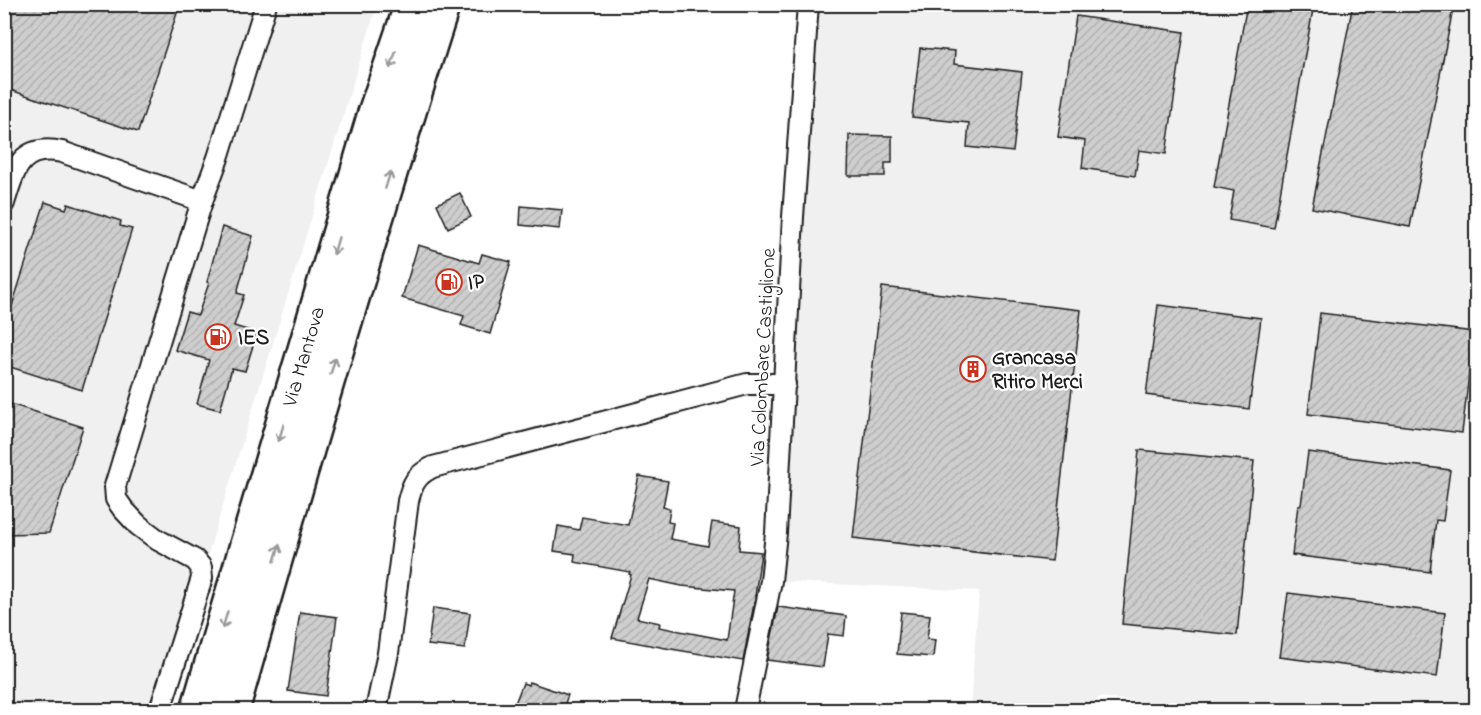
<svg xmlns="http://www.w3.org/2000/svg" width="1481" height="715" font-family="'Indie Flower',sans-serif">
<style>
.built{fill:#f0f0f0}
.building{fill:url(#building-hatch);stroke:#1c1c1c;stroke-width:1.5;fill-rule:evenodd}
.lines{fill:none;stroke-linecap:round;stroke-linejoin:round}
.minor-casing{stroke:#1c1c1c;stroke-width:24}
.trunk-casing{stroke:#1c1c1c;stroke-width:38}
.minor{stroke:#fff;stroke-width:20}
.trunk{stroke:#fff;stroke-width:33}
.oneway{stroke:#999}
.labels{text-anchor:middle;stroke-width:4.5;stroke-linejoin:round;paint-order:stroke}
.poi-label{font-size:21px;font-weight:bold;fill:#1c1c1c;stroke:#fff;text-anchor:start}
.street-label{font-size:21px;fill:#1c1c1c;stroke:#fff}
</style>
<defs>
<pattern id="building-hatch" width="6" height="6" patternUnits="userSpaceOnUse" patternTransform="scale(1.5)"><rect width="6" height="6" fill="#cecece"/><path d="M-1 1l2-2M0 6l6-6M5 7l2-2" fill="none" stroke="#b0b0b0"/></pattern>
</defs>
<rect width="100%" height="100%" fill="#fff"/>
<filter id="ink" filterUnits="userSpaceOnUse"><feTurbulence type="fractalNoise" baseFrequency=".0167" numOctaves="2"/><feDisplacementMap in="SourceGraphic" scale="12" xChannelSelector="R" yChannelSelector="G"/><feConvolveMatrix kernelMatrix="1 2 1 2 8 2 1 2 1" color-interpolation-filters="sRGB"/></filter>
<g filter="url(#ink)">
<!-- built -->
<g class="built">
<path d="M 4,5 L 377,5 L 160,710 L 5,710 Z"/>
<path d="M 808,5 L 1476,5 L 1476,710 L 1212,710 L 1099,697 L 1089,710 L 970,710 L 979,591 L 771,581 Z"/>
</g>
<!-- building -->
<g class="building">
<path d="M 4,4 L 180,4 L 138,132 L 4,88 Z"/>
<path d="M 1247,4 L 1314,4 L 1274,228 L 1229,220 L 1234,191 L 1214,187 Z"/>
<path d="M 1353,4 L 1454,4 L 1410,227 L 1312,208 Z"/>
<path d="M 1076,16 L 1184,32 L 1166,154 L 1139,150 L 1135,176 L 1082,168 L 1085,141 L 1058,137 Z"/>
<path d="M 920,48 L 955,51 L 954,64 L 1022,72 L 1013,152 L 967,147 L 969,123 L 912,117 Z"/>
<path d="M 849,135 L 892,136 L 892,163 L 885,163 L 885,176 L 848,176 Z"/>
<path d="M 460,193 L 471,217 L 448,228 L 437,204 Z"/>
<path d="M 45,202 L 66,209 L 68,204 L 121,221 L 120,226 L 132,229 L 82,390 L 4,365 L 4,331 Z"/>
<path d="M 521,206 L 562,210 L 560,229 L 520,225 Z"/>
<path d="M 222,227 L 253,236 L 237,293 L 244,295 L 234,326 L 257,333 L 245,371 L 232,368 L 220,410 L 197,404 L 209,360 L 175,350 L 187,312 L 198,315 L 209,283 L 207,282 Z"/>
<path d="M 418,245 L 479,263 L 482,254 L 511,262 L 490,334 L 461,325 L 464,316 L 402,298 Z"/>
<path d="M 882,287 L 1081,310 L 1052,561 L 853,538 Z"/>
<path d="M 1158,305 L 1261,318 L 1249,409 L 1146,395 Z"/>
<path d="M 1320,313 L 1474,332 L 1462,433 L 1308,414 Z"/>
<path d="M 4,402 L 83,427 L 49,533 L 4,534 Z"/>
<path d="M 1139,450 L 1254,461 L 1237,635 L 1122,624 Z"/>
<path d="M 1308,452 L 1450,470 L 1443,521 L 1436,520 L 1430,572 L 1292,555 L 1298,505 L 1301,505 Z"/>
<path d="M 639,476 L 668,481 L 663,507 L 670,509 L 668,522 L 673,523 L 670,539 L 708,546 L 712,522 L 741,526 L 739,550 L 761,552 L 754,604 L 743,661 L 671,649 L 612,638 L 631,575 L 629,574 L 630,572 L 574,562 L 575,554 L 554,551 L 558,526 L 579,530 L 582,517 L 628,525 ZM 649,579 L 682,586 L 734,591 L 727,640 L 659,627 L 660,623 L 637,618 Z"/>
<path d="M 1288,593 L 1445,613 L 1437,677 L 1279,657 Z"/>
<path d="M 778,607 L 846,616 L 844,636 L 828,634 L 823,667 L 767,660 Z"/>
<path d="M 433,608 L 470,613 L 465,649 L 428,645 Z"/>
<path d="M 300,612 L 337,617 L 326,696 L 288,691 Z"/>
<path d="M 901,612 L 930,615 L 927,639 L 935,640 L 933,657 L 897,654 Z"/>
<path d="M 529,682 L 568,695 L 562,711 L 512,711 L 523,683 L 528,685 Z"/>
</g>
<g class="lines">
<!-- minor casing -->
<g class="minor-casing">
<g id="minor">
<path d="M 4,203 C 14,171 20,143 62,152 L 202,201"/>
<path d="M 160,710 L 202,578 L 201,567 L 195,560 L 158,540 L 138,525 L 123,509 L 116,499 L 115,486 L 202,201 L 218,158 L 266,4"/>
<path d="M 376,710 L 388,653 L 408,501 C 412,484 416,475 433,467 L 747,384 L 785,384"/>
<path d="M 745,710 L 771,581 L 776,533 L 793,217 L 808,4"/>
</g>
</g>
<!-- trunk casing -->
<g class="trunk-casing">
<g id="trunk">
<path id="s1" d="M 198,710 L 376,110 L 412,4"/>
<path d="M 232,710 C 299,474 368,238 443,4"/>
</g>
</g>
<!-- minor -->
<use href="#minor" class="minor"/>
<!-- trunk -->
<use href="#trunk" class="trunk"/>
</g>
<!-- one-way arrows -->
<defs><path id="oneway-shaft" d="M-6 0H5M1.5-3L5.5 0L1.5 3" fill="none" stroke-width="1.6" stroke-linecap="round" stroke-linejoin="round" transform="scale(1.5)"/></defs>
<g class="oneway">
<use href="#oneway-shaft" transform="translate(393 60) rotate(109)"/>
<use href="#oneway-shaft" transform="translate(388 180) rotate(-73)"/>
<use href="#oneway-shaft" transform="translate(336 246) rotate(106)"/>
<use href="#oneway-shaft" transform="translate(333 366) rotate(-73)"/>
<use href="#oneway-shaft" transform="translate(281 433) rotate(107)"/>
<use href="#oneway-shaft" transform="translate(277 553) rotate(-73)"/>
<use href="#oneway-shaft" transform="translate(225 620) rotate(107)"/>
</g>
</g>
<!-- icons -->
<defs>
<g id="fuel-ring" transform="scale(1.35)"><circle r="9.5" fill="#fff" stroke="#c8321e" stroke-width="1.5"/><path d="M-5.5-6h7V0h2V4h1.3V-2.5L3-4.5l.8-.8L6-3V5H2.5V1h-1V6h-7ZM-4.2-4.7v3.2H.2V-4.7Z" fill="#c8321e"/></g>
<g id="building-ring" transform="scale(1.35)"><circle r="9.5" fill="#fff" stroke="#c8321e" stroke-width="1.5"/><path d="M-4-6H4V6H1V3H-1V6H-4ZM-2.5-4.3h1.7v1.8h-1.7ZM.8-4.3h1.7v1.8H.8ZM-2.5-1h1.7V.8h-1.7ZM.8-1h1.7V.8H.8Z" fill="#c8321e"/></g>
</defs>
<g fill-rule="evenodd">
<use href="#fuel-ring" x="449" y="282"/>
<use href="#fuel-ring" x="218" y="337"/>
<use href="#building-ring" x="973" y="369"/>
</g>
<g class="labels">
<!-- poi labels -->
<g class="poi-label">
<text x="468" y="289">IP</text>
<text x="238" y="344">IES</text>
<text x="992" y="364">Grancasa<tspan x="992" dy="24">Ritiro Merci</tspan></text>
</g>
<!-- street labels -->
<g class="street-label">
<text dy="7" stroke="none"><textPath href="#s1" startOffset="369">Via Mantova</textPath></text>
<text transform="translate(762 357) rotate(-87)" y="7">Via Colombare Castiglione</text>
</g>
</g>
<!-- margin -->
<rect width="1481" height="715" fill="none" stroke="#fff" stroke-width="24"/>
<rect x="12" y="12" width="1457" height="691" fill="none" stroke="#1c1c1c" stroke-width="2" filter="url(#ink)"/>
</svg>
